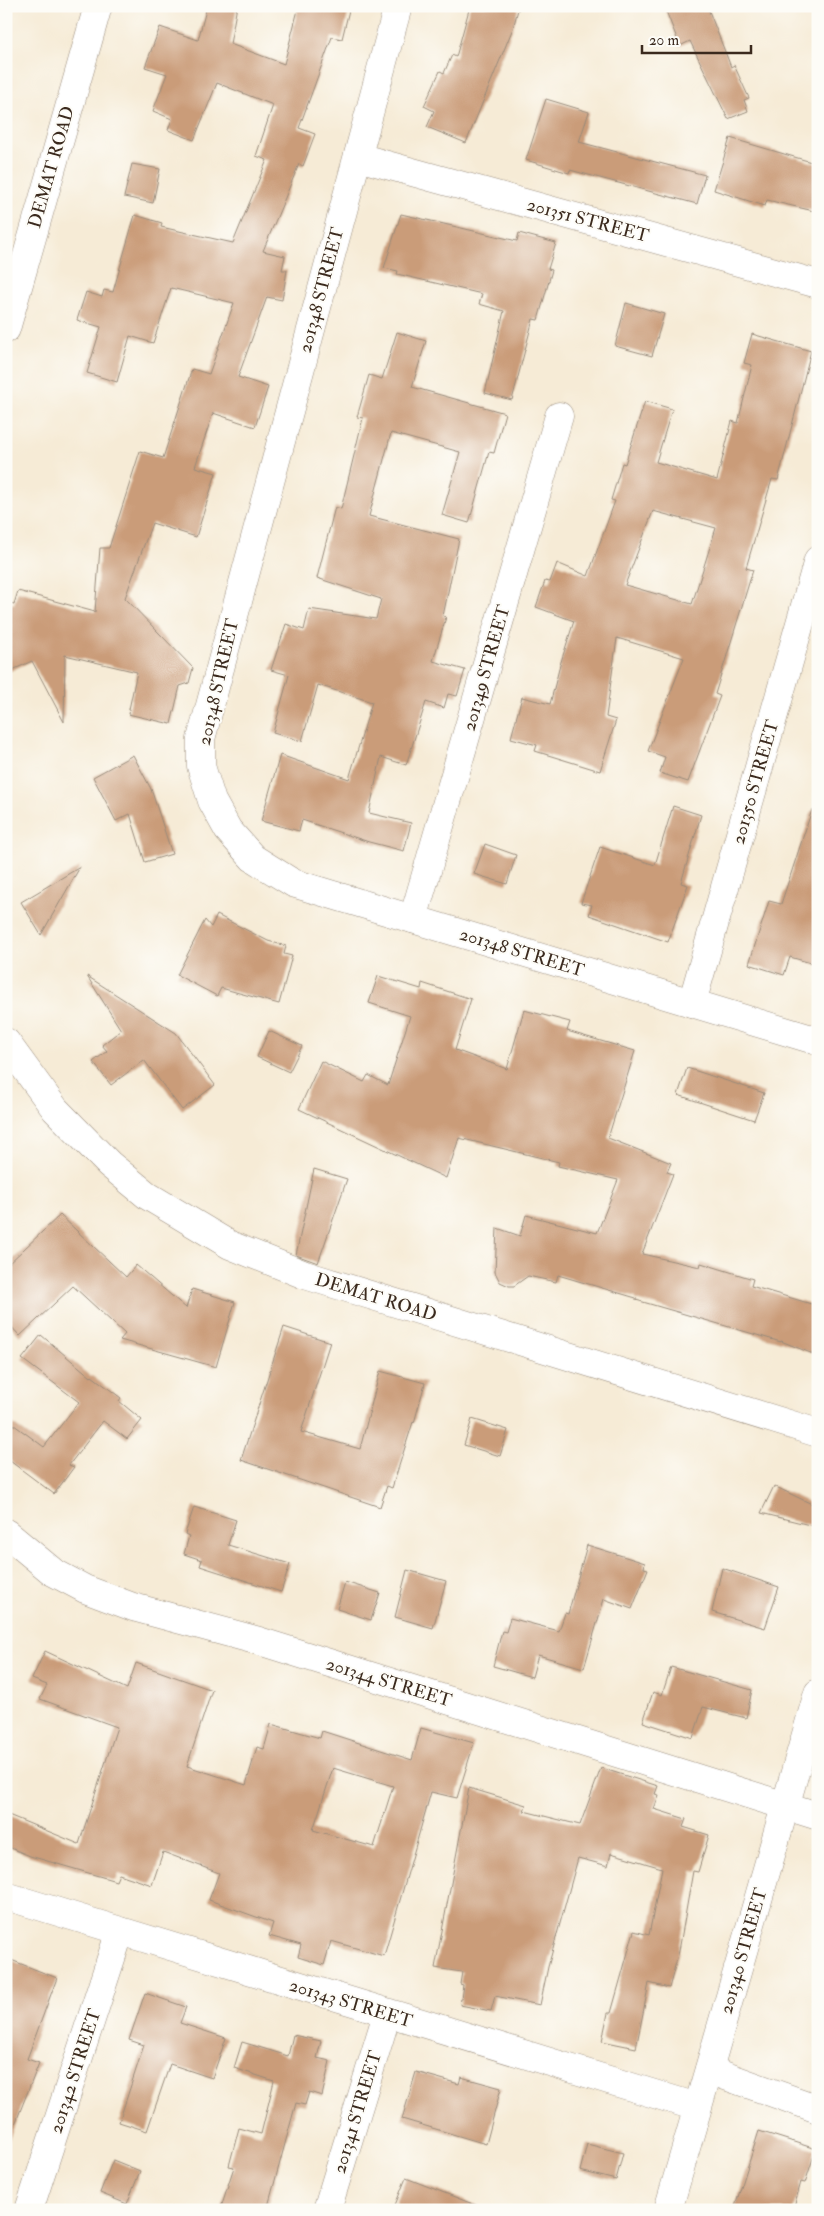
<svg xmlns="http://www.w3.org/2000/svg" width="824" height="2216" font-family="'IM FELL Double Pica',serif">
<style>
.building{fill:#ca9c79;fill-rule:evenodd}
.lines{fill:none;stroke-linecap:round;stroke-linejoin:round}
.minor-casing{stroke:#988a7a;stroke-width:29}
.minor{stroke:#fff;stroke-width:28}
.labels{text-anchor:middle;stroke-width:4;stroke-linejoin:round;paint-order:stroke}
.street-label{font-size:18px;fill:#3b2a1e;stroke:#fdfcf7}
</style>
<rect width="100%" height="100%" fill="#fdfcf7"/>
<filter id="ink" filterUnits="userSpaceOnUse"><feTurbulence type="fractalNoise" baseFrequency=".02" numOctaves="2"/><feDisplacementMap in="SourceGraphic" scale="10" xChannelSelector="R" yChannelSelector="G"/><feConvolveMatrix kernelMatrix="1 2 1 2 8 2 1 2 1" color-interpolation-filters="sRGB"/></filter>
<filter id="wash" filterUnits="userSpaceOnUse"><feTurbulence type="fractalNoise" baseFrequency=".0096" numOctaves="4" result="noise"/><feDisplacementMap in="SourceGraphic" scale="20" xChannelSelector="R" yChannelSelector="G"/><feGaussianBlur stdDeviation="1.12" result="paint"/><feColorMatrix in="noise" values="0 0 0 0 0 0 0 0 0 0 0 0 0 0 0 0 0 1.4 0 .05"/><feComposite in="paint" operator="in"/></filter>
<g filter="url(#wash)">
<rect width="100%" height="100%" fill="#f6ebd6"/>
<g id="blocks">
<!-- building -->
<g class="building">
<path d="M 207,6 L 237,6 L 230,44 L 284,64 L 299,6 L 350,6 L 342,39 L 332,37 L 299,128 L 315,134 L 303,166 L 299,164 L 263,251 L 285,256 L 282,270 L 287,270 L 282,300 L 267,297 L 238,377 L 268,387 L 255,427 L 213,413 L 195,467 L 216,473 L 196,537 L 152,523 L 125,598 L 193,668 L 189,683 L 180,686 L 171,724 L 128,714 L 137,672 L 65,655 L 64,722 L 32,661 L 6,673 L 6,602 L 14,604 L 18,591 L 95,612 L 100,548 L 109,548 L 140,451 L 163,458 L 192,369 L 209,374 L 234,303 L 171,288 L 153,343 L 130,336 L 117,382 L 87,373 L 101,327 L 77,320 L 86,292 L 102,297 L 104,290 L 113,292 L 135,215 L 162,223 L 161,227 L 233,243 L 267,160 L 256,156 L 273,105 L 217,83 L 194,140 L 168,130 L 172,119 L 153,111 L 167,74 L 145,67 L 160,27 L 198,40 Z"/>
<path d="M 470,6 L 519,6 L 513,28 L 466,143 L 427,127 L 434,111 L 424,106 L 440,71 L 444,73 L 452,55 L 456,57 Z"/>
<path d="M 664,6 L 707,6 L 731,67 L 734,65 L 749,98 L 744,100 L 748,111 L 728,119 L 690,41 L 680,46 Z"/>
<path d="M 546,99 L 589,112 L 579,142 L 705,175 L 697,204 L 570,170 L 569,173 L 526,160 Z"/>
<path d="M 730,138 L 818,164 L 818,212 L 767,200 L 765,206 L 714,190 Z"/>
<path d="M 132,164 L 160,169 L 153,203 L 124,197 Z"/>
<path d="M 401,214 L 517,241 L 519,233 L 556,243 L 548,269 L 552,270 L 538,320 L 533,319 L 512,400 L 485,393 L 504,311 L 479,304 L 482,294 L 397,274 L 398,271 L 384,268 Z"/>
<path d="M 626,303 L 664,314 L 652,356 L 615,346 Z"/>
<path d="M 397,332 L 426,341 L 412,387 L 505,413 L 494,453 L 489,452 L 469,523 L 442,515 L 460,452 L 391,433 L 369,516 L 459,539 L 443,616 L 446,617 L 433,661 L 465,670 L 457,696 L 448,694 L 444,708 L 426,702 L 406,765 L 381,757 L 369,813 L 411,823 L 404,851 L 369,842 L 302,820 L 299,831 L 261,821 L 280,755 L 349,779 L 372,702 L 318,685 L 302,741 L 273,733 L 289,675 L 271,670 L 286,624 L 304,630 L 309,609 L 376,619 L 381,599 L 317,578 L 335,507 L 341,509 L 363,418 L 357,417 L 369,375 L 382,379 Z"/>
<path d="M 752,334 L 811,351 L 778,480 L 772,479 L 746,568 L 753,570 L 715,694 L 720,696 L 688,782 L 660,773 L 665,757 L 648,751 L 684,658 L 617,638 L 606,717 L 616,720 L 600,771 L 535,751 L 537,745 L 511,738 L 522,697 L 550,704 L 560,665 L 574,621 L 536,607 L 545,581 L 550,582 L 557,563 L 588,576 L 615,501 L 611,500 L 622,463 L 625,464 L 645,401 L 672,409 L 656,462 L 717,480 L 732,421 L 738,423 L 752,365 L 744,363 ZM 653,511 L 716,528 L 692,604 L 625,585 Z"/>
<path d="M 133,755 L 151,789 L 172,854 L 145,862 L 130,814 L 116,821 L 93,777 Z"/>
<path d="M 673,806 L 701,815 L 681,883 L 688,885 L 668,942 L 589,915 L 592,905 L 581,903 L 600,847 L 655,865 Z"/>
<path d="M 812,810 L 818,811 L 818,965 L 790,957 L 784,975 L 749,964 L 769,901 L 781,904 Z"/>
<path d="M 485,844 L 516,855 L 507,884 L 474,874 Z"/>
<path d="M 80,867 L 41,935 L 21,902 Z"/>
<path d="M 217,915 L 268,941 L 286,946 L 284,954 L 292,956 L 279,1004 L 221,988 L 217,996 L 177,975 L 205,920 L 211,927 Z"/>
<path d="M 87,976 L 176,1033 L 215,1085 L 182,1110 L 144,1060 L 111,1085 L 93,1062 L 107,1051 L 102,1045 L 121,1030 Z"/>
<path d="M 378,976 L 421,989 L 422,983 L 471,999 L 455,1050 L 507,1069 L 524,1010 L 570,1022 L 567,1031 L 635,1051 L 608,1138 L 671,1163 L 667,1172 L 673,1174 L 642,1254 L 700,1267 L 701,1263 L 753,1279 L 751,1286 L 818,1306 L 818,1356 L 781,1341 L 781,1342 L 636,1300 L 636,1298 L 558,1275 L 556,1282 L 528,1276 L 514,1286 L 509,1286 L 500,1282 L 495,1272 L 497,1228 L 520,1236 L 526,1215 L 597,1233 L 618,1180 L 558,1166 L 559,1162 L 459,1138 L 446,1178 L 299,1109 L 321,1061 L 364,1082 L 368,1075 L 388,1085 L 410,1016 L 369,1003 Z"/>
<path d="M 269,1031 L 302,1046 L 289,1072 L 257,1057 Z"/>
<path d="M 687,1068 L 764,1093 L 754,1120 L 678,1095 Z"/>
<path d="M 314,1169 L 347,1179 L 318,1263 L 296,1255 Z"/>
<path d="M 60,1215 L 126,1277 L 136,1265 L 186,1308 L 192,1289 L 235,1302 L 216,1367 L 120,1340 L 125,1334 L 73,1286 L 20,1336 L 6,1321 L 6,1266 Z"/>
<path d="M 284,1327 L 330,1342 L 301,1432 L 360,1449 L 380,1371 L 425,1383 L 414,1423 L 413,1422 L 392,1488 L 387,1486 L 380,1507 L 241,1460 Z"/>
<path d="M 41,1335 L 91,1377 L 92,1376 L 121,1398 L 119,1401 L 142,1420 L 127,1439 L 103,1421 L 69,1465 L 74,1467 L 54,1494 L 6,1458 L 6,1419 L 44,1447 L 79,1402 L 22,1359 Z"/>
<path d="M 472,1419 L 508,1430 L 500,1456 L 464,1445 Z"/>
<path d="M 774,1486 L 818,1507 L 818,1527 L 761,1513 Z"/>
<path d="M 194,1507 L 236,1520 L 228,1545 L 290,1564 L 281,1592 L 200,1566 L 202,1560 L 184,1554 L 189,1536 L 185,1534 Z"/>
<path d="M 587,1545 L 645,1563 L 644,1568 L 648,1569 L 632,1609 L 604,1599 L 584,1668 L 538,1655 L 532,1677 L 493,1666 L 502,1631 L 506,1632 L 510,1618 L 559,1631 L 565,1613 L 568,1614 Z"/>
<path d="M 722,1568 L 779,1587 L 765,1628 L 712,1612 Z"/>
<path d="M 407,1570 L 446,1581 L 433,1628 L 395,1617 Z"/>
<path d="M 345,1582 L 380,1593 L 371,1620 L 337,1609 Z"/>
<path d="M 45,1651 L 127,1689 L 136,1663 L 212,1690 L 187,1766 L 246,1785 L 257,1747 L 264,1749 L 271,1724 L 320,1738 L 322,1731 L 412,1760 L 421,1728 L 474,1743 L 457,1798 L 431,1792 L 384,1956 L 331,1941 L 324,1965 L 298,1957 L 301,1945 L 269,1936 L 273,1923 L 209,1900 L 219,1873 L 163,1852 L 152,1885 L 119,1874 L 116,1881 L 30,1856 L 6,1846 L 6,1814 L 79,1844 L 117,1727 L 40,1699 L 47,1685 L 32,1679 ZM 333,1768 L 393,1786 L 374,1847 L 313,1830 Z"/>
<path d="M 671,1667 L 752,1690 L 746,1718 L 703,1707 L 693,1738 L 643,1722 L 653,1692 L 662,1695 Z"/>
<path d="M 601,1768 L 658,1786 L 655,1794 L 659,1795 L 654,1809 L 686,1819 L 683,1827 L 709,1835 L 698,1872 L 693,1871 L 679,1951 L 669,1988 L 649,1983 L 636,2048 L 602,2041 L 608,2013 L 611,2013 L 634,1931 L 649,1935 L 662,1868 L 611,1853 L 608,1866 L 578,1858 L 548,1967 L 540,2005 L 495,1996 L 491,2011 L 460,2005 L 463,1985 L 460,1984 L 462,1972 L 435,1968 L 469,1788 L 526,1805 L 524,1811 L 580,1825 Z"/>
<path d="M 6,1958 L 57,1978 L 27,2059 L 39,2063 L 8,2142 L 6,2141 Z"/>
<path d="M 145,1993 L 186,2007 L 180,2023 L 226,2038 L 212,2078 L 170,2064 L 147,2131 L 119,2122 L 144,2045 L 129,2040 Z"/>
<path d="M 293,2035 L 321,2041 L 317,2058 L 330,2061 L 322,2096 L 309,2092 L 305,2105 L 296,2103 L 267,2210 L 220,2210 L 234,2167 L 229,2166 L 239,2128 L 261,2134 L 274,2081 L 234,2068 L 242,2042 L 288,2056 Z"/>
<path d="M 416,2072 L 459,2084 L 461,2077 L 501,2088 L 486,2144 L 402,2119 Z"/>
<path d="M 759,2131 L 816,2149 L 805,2183 L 801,2182 L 793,2210 L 734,2210 Z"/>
<path d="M 587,2144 L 623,2153 L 616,2180 L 580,2171 Z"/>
<path d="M 113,2160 L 140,2171 L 127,2204 L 100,2193 Z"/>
<path d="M 406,2178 L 483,2208 L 483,2210 L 393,2210 Z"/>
</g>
</g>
</g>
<g filter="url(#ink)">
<use href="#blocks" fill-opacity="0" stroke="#988a7a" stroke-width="1"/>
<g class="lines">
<!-- minor casing -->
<g class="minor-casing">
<g id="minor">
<path d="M 398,6 L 201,739 L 201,766 L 212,801 L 228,830 L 253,858 L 293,883 L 818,1041"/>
<path d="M 358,157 L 818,284"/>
<path d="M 6,329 L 98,6"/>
<path d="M 413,919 L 559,416"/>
<path d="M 692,1003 L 818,560"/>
<path d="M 6,1042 L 55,1109 L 109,1164 L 148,1196 L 230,1245 L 305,1275 L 818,1433"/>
<path d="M 6,1533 L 53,1572 L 85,1589 L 133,1607 L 259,1641 L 818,1816"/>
<path d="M 6,1896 L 697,2107"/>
<path d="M 709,2070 L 818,2109"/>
<path d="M 29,2210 L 120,1931"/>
<path d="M 327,2210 L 387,2014"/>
<path d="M 668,2210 L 818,1693"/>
</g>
</g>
<!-- minor -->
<use href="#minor" class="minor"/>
</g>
</g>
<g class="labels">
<!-- street labels -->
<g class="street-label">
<text transform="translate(51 167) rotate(-74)" y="6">DEMAT ROAD</text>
<text transform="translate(588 220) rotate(15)" y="6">201351 STREET</text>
<text transform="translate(321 290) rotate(-75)" y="6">201348 STREET</text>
<text transform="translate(486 668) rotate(-74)" y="6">201349 STREET</text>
<text transform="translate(218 682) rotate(-77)" y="6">201348 STREET</text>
<text transform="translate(755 782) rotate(-74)" y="6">201350 STREET</text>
<text transform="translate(522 952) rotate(17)" y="6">201348 STREET</text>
<text transform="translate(376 1297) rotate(17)" y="6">DEMAT ROAD</text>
<text transform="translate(389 1682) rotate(17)" y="6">201344 STREET</text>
<text transform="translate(743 1951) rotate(-74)" y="6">201340 STREET</text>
<text transform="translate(351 2003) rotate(17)" y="6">201343 STREET</text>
<text transform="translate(75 2071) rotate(-72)" y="6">201342 STREET</text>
<text transform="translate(357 2112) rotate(-73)" y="6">201341 STREET</text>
</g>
</g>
<!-- margin -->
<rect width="824" height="2216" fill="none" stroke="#fdfcf7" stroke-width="25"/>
<!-- scale -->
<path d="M642 45v8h109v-8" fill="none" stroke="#3b2a1e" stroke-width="2.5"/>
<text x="649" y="45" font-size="15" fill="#3b2a1e" stroke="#fdfcf7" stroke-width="4" paint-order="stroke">20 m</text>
</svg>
